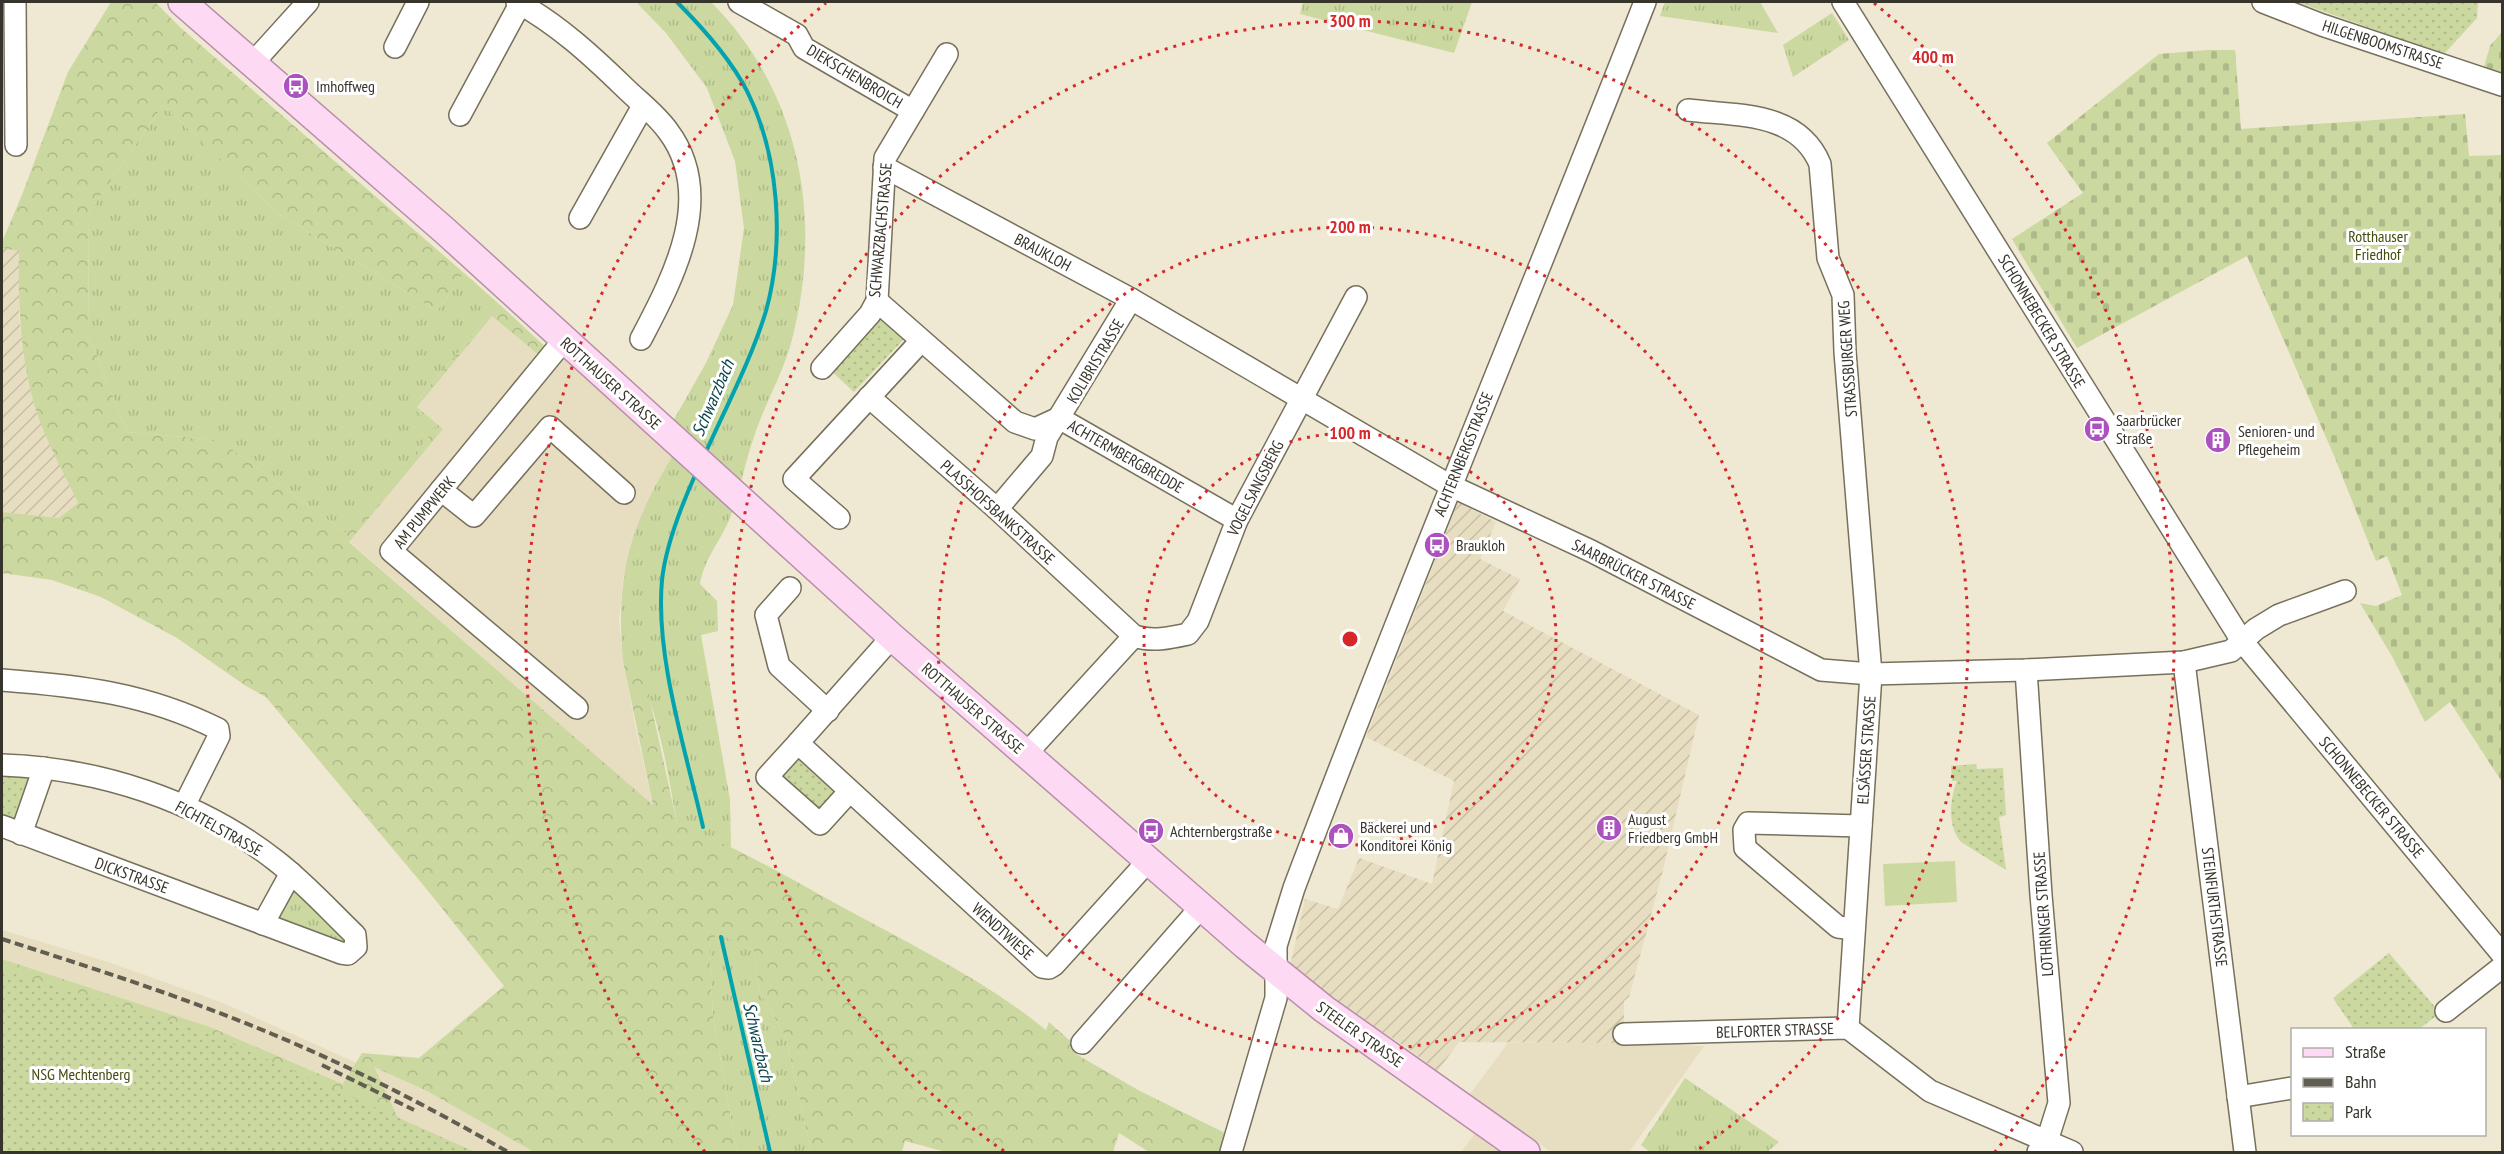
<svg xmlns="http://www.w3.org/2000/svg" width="2504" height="1154" font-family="'PT Sans Narrow',sans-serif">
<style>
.built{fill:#e7ddc0}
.industrial{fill:url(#industrial-furrows)}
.grass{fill:url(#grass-tufts)}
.forest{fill:url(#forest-crowns)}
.cemetery{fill:url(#cemetery-stones)}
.park{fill:url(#park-dots)}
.pitch{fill:#cbd8a0}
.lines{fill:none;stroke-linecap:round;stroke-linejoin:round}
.stream{stroke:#02a3af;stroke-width:4}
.minor-casing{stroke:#77705c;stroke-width:24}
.major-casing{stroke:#b78ea9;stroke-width:30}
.minor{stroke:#fff;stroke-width:21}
.major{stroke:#fdd9f4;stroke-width:27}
.rail{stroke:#615d51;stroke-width:4;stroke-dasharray:9 4.5;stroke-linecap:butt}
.ring{fill:none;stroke:#d62828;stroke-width:3;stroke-dasharray:3 6}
.labels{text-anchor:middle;stroke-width:6;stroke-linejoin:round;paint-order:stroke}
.street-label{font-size:16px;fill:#37342b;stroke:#fff}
.poi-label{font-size:16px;fill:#37342b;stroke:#fff;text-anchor:start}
.park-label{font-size:16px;fill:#444d0e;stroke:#fff}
.water-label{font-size:18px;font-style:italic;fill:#0a4449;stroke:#fff}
.centre{fill:#d62828;stroke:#fff;stroke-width:3}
.ring-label{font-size:18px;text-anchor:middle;font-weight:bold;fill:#d62828;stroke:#fff;stroke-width:6;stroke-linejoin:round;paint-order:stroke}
</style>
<defs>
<pattern id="industrial-furrows" width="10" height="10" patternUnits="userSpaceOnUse" patternTransform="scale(1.5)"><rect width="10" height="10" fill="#e7ddc0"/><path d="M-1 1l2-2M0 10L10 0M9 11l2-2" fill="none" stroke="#c7bea5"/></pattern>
<pattern id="grass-tufts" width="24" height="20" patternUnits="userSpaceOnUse" patternTransform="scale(1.5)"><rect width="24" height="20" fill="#cbd8a0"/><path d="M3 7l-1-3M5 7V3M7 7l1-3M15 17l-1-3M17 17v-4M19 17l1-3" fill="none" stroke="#afba8a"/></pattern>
<pattern id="forest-crowns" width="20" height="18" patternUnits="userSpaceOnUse" patternTransform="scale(1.5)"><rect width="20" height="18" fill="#cbd8a0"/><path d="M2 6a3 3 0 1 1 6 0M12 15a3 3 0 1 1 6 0" fill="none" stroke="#afba8a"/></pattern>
<pattern id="cemetery-stones" width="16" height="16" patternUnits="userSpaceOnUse" patternTransform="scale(1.5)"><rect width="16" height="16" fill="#cbd8a0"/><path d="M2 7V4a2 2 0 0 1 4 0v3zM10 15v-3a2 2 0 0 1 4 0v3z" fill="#afba8a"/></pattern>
<pattern id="park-dots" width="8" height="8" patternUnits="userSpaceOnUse" patternTransform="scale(1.5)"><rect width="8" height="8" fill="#cbd8a0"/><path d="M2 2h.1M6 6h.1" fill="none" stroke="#afba8a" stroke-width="1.8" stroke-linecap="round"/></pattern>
</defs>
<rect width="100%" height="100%" fill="#efe8d2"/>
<!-- built -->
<g class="built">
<path d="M 492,315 L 545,360 L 564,341 L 679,446 L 623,577 L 619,620 L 623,661 L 636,730 L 653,806 L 349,541 L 443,429 L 417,407 Z"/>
<path d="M 2,930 L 108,962 L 223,1003 L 357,1063 L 344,1084 L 210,1027 L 2,959 Z"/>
<path d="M 1508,1043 L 1624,1043 L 1704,1046 L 1629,1152 L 1551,1152 L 1470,1094 Z"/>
<path d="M 373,1066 L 427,1091 L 534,1152 L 461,1152 L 399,1120 Z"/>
<path d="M 1482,1124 L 1521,1152 L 1461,1152 Z"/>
</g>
<!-- industrial -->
<g class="industrial">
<path d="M 2,248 L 19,250 L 19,318 L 27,375 L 37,413 L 78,503 L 59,518 L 2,512 Z"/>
<path d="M 1458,502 L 1496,522 L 1480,559 L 1520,579 L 1503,611 L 1699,715 L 1662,874 L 1629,997 L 1624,1001 L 1624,1043 L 1459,1042 L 1437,1072 L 1409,1049 L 1289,971 L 1305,899 L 1338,909 L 1359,858 L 1432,884 L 1454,781 L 1366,737 Z"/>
</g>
<!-- grass -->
<g class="grass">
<path d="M 636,2 L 711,2 C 801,92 824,221 791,343 C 782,376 763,407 753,440 C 744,465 740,493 730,518 C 720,542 704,559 700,584 L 717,601 L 718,631 L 701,635 L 730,800 L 731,847 L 677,823 C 667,769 659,713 635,664 L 623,661 C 615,573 631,521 679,446 L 668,430 L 706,363 L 733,305 L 744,228 L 735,161 L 707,88 L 666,33 Z"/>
<path d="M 1303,2 L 1472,2 L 1454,53 L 1300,14 Z"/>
<path d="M 1665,2 L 1760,2 L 1778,33 L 1660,16 Z"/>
<path d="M 1832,13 L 1849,40 L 1793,77 L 1783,45 Z"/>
<path d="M 163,105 L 280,215 L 437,311 L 464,273 L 499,304 L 412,407 L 437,428 L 346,533 L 219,440 L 127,432 L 89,336 L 88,214 Z"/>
<path d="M 292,887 L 348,938 L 348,945 L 278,922 L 276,917 Z"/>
<path d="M 717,932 L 754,951 L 759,991 L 786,1037 L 811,1152 L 737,1152 L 713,1017 L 709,945 Z"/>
<path d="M 1685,1078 L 1779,1142 L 1767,1152 L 1650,1152 L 1641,1145 Z"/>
</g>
<!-- forest -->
<path class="forest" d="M 111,2 L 155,2 L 181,28 L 464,273 L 437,311 L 280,215 L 163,105 L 88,214 L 89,336 L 127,432 L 219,440 L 346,533 L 436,428 L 412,407 L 499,304 L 552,353 L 545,360 L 492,316 L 417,407 L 443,429 L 349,542 L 653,805 L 623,661 L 635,663 L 648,691 L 677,823 C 735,846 789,878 844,908 C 912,945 986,981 1046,1030 L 1049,1022 L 1079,1049 L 1076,1054 L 1138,1090 L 1235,1138 L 1230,1152 L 1149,1152 L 1119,1133 L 1113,1152 L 946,1152 L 905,1141 L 902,1152 L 811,1152 L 786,1037 L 759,991 L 754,951 L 717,933 L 709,945 L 713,1017 L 737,1152 L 534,1152 L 427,1091 L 374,1067 L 399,1120 L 2,978 L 2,959 L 210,1027 L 343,1084 L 362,1053 L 419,1058 L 504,986 L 429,892 L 266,697 L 246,686 L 177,638 L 101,597 L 52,580 L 2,573 L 2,512 L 59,518 L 78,503 C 64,472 46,442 36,410 C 20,358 18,305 19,251 L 2,248 L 2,242 L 22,195 L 68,72 Z"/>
<!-- cemetery -->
<g class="cemetery">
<path d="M 2502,32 L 2502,82 L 2482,74 L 2490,46 Z"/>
<path d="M 2208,50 L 2235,50 L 2241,129 L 2465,114 L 2469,156 L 2502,155 L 2502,782 L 2450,702 L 2425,722 L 2393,658 L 2360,603 L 2376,606 L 2402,595 L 2387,556 L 2376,561 L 2335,458 L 2247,256 L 2077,348 L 2012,239 L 2083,193 L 2047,143 L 2159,54 Z"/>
</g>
<!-- park -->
<g class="park">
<path d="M 2297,2 L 2478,2 L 2477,18 L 2444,54 Z"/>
<path d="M 880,316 L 904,339 L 854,392 L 829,369 Z"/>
<path d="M 798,753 L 838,789 L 817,813 L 777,776 Z"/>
<path d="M 1976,764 L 1977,769 L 2003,768 L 2006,815 L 1999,817 L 2006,870 L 1961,842 C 1947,826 1950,798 1957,781 L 1952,781 L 1951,766 Z"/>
<path d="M 2,772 L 31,774 L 19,821 L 2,817 Z"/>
<path d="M 2389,953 L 2440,1013 L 2419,1029 L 2354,1029 L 2333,998 Z"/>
<path d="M 2,970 L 209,1033 L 475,1152 L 2,1152 Z"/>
</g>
<!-- pitch -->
<path class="pitch" d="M 1955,861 L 1957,902 L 1885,906 L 1883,864 Z"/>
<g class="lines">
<!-- stream -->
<g class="stream">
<path d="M 677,2 C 703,28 730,58 747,91 C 779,155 785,242 766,311 C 751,360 726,407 705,454"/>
<path d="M 697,471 C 682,504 666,543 662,580 C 655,657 686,751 703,827"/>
<path d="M 721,937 L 770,1152"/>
</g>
<!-- minor casing -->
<g class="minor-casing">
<g id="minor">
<path d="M 15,2 L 16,145"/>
<path d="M 517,2 C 557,24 590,54 623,86 C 638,101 656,114 668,131 C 717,196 673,278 641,339"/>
<path d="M 739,2 L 797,35 L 804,48 L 913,111"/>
<path d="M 1843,2 L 2242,641 L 2502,954"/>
<path d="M 2263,2 L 2322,25 L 2502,85"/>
<path d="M 395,47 L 418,2"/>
<path d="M 252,64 L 308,2"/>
<path d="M 1688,110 C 1737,116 1798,111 1820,164 L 1828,258 L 1843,295 L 1845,352 L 1871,674 L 1848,1028"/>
<path d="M 460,115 L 520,4"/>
<path d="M 884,167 L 1131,299 L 1449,485 L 1591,551 L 1821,670 L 1871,674 L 2026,670 L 2184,662 L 2231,651 L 2256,629 L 2279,615 L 2345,591"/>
<path d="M 580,218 L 643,106"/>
<path d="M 877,301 L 1015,422 L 1035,429 L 1059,418 L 1237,520"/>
<path d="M 564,340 L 391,551 L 577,708"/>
<path d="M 822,368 L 870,314 L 877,301 L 885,158 L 947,54"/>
<path d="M 869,397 L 997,509 L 1134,636 C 1152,642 1170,638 1188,634 L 1198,621 L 1237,520 L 1356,297"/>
<path d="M 441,490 L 474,516 L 550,427 L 624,493"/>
<path d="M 997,509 L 1042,456 L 1047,437 L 1131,299"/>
<path d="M 839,518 L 794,479 L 921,341"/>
<path d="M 790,588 L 766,615 L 779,666 L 828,711"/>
<path d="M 892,637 L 798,743 L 1042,967 L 1049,968 L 1054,965 L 1148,861"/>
<path d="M 2184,662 L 2245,1152"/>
<path d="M 2026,670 L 2041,895 L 2059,1103 L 2047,1141 L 2038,1152"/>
<path d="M 2,680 C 80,686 146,693 218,729 L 219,736 L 184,806"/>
<path d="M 798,743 L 767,777 L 820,824 L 849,792"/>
<path d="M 1026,754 L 1134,636"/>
<path d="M 2,765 C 98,768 198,800 275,860 C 304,882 329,910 355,935 L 356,947 L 348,954 L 341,953 L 2,826"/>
<path d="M 21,834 L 44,768"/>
<path d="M 263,924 L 291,873"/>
<path d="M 1854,929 L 1838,927 L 1745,848 L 1744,830 L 1748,823 L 1861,826"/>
<path d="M 2446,1011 L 2502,967"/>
<path d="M 1624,1034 L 1848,1028 L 1930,1091 L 2072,1152"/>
<path d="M 1082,1043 L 1202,906"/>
<path d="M 2238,1097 L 2292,1088"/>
<path d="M 1231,1152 L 1276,998 L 1276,946 L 1294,888 C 1406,591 1529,297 1645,2"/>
</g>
</g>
<!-- major casing -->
<g class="major-casing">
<path id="major" d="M 182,2 L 444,230 L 892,637 L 1245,945 L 1324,1009 L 1526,1152"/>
</g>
<!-- minor -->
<use href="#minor" class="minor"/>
<!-- major -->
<use href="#major" class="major"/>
<!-- rail -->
<g class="rail">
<path d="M 2,939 C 92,968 184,997 272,1034 C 354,1068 431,1108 508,1152"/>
<path d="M 322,1065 L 414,1110"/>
</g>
</g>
<!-- distance rings -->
<g class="ring">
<circle cx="1350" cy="639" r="206"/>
<circle cx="1350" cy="639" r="412"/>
<path d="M1004 1151A618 618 0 1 1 1696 1151"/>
<path d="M705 1152A824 824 0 0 1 826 3M1874 3A824 824 0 0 1 1995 1152"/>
</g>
<!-- icons -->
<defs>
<g id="bus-disc" transform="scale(1.35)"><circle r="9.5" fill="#ac52be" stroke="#fff"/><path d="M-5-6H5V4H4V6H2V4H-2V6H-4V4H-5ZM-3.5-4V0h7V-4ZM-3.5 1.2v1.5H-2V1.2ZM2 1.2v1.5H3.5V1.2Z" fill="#fff"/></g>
<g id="building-disc" transform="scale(1.35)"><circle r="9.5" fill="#ac52be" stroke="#fff"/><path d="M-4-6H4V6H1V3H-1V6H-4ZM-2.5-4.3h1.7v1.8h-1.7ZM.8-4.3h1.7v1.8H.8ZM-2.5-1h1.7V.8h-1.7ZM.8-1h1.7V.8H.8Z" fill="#fff"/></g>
<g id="shop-disc" transform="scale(1.35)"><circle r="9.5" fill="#ac52be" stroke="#fff"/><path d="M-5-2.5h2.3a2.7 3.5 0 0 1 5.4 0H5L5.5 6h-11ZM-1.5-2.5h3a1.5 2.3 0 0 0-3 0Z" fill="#fff"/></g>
</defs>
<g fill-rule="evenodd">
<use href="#bus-disc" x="296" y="86"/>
<use href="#bus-disc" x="2097" y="429"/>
<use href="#building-disc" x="2218" y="440"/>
<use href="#bus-disc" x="1437" y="545"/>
<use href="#building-disc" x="1609" y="828"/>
<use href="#bus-disc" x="1151" y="831"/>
<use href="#shop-disc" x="1341" y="836"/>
</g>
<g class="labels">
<!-- street labels -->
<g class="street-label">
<text transform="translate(2383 44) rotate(18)" y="6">HILGENBOOMSTRASSE</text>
<text transform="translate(855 76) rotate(31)" y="6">DIEKSCHENBROICH</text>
<text transform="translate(880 230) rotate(-85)" y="6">SCHWARZBACHSTRASSE</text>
<text transform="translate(1043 252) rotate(28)" y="6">BRAUKLOH</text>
<text transform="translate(2042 321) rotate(59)" y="6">SCHONNEBECKER STRASSE</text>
<text transform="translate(1847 359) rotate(-94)" y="6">STRASSBURGER WEG</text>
<text transform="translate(1095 361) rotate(-59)" y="6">KOLIBRISTRASSE</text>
<text transform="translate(611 383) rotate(42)" y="6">ROTTHAUSER STRASSE</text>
<text transform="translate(1463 454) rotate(-68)" y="6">ACHTERNBERGSTRASSE</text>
<text transform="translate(1126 456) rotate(30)" y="6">ACHTERMBERGBREDDE</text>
<text transform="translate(1255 488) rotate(-63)" y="6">VOGELSANGSBERG</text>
<text transform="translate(424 512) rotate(-51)" y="6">AM PUMPWERK</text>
<text transform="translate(998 512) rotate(42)" y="6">PLASSHOFSBANKSTRASSE</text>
<text transform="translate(1634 574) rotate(27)" y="6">SAARBRÜCKER STRASSE</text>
<text transform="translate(973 708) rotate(41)" y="6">ROTTHAUSER STRASSE</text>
<text transform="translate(1866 750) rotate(-86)" y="6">ELSÄSSER STRASSE</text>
<text transform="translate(2372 797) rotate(50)" y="6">SCHONNEBECKER STRASSE</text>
<text transform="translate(219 828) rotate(29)" y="6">FICHTELSTRASSE</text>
<text transform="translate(132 875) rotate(20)" y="6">DICKSTRASSE</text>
<text transform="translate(2215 907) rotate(83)" y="6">STEINFURTHSTRASSE</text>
<text transform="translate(2043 914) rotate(-94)" y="6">LOTHRINGER STRASSE</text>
<text transform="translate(1003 931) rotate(42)" y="6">WENDTWIESE</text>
<text transform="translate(1775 1030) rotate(-2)" y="6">BELFORTER STRASSE</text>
<text transform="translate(1360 1034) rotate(35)" y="6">STEELER STRASSE</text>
</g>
<!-- poi labels -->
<g class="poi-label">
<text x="316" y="92">Imhoffweg</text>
<text x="2116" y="426">Saarbrücker<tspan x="2116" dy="18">Straße</tspan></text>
<text x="2238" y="437">Senioren- und<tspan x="2238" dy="18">Pflegeheim</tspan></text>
<text x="1456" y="551">Braukloh</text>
<text x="1628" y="825">August<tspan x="1628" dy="18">Friedberg GmbH</tspan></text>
<text x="1360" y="833">Bäckerei und<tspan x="1360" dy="18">Konditorei König</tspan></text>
<text x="1170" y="837">Achternbergstraße</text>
</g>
<!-- park labels -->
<g class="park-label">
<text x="2378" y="242">Rotthauser<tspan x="2378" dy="18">Friedhof</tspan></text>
<text x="81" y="1080">NSG Mechtenberg</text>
</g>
<!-- water labels -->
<g class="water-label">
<text transform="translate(713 398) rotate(-67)" y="6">Schwarzbach</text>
<text transform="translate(758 1042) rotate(77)" y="6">Schwarzbach</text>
</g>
</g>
<circle cx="1350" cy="639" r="9" class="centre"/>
<g class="ring-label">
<text x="1350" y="27">300 m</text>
<text x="1933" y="63">400 m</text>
<text x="1350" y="233">200 m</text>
<text x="1350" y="439">100 m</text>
</g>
<!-- border -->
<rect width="2504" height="1154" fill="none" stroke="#37342b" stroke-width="6"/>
<!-- legend -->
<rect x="2291" y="1028" width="195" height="108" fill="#ffffff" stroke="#afaeaa" stroke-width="1.5"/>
<rect x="2303" y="1048" width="30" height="9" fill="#fdd9f4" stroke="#afaeaa" stroke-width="1.5"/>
<text x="2345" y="1058" font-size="18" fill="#37342b">Straße</text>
<rect x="2303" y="1078" width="30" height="9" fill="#615d51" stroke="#afaeaa" stroke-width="1.5"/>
<text x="2345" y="1088" font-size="18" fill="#37342b">Bahn</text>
<rect x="2303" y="1103" width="30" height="18" fill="url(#park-dots)" stroke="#afaeaa" stroke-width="1.5"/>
<text x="2345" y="1118" font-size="18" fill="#37342b">Park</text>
</svg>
